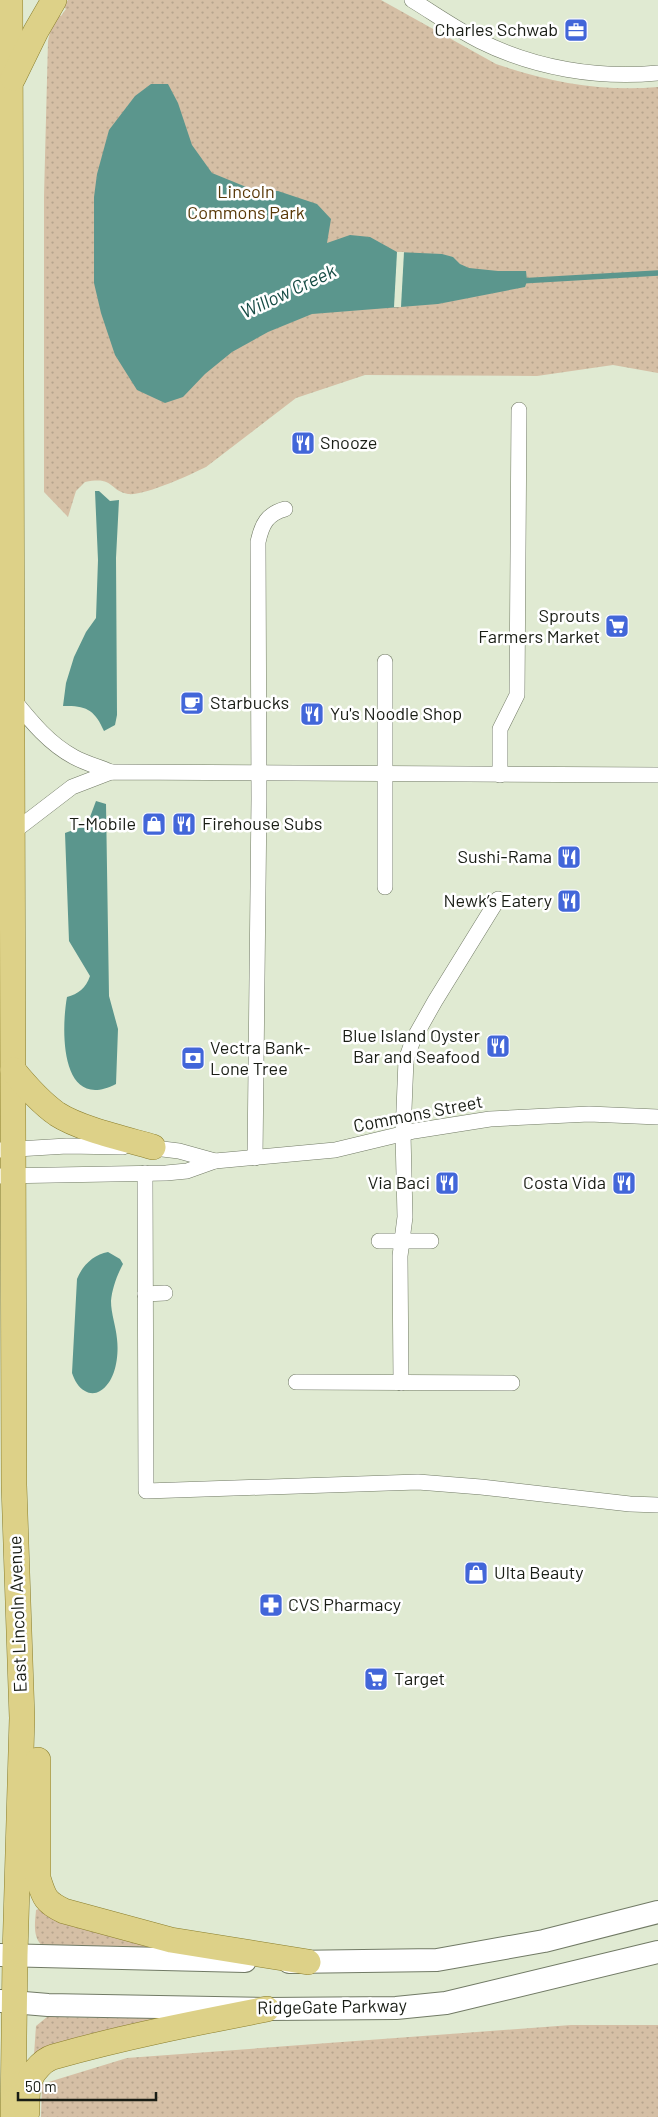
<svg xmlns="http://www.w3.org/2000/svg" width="658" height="2117" font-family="Barlow,sans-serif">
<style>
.grass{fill:url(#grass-dots)}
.water{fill:#5b968d}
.pier{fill:#e0ead2}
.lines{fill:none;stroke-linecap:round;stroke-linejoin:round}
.stream{stroke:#5b968d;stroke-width:5.5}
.minor-casing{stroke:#717a65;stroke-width:16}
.secondary-casing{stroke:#717a65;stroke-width:24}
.primary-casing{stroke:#8a7e2c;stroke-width:26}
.minor{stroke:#fff;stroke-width:15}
.secondary{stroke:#fff;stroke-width:22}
.primary{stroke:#ddd188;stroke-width:25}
.labels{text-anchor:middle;stroke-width:5;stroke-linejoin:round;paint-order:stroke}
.poi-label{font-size:18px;fill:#191d15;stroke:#fff;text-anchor:end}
.park-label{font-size:18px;fill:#593908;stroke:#fff}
.street-label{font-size:18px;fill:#191d15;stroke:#fff}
.water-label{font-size:19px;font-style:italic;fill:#174c45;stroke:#fff}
</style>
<defs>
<pattern id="grass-dots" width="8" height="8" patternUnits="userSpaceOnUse" patternTransform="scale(1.25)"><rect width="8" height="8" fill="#d5bfa5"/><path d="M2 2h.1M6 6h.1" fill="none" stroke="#b6a48d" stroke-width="1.8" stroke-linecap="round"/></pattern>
</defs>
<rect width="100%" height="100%" fill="#e0ead2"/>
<!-- grass -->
<g class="grass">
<path d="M 68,0 L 381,0 L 496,64 C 549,82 602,92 658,87 L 658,373 L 613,365 L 537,376 L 365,375 L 296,398 L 206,467 C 190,475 144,496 128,494 C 108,490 115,476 85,482 L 76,491 L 68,517 L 44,492 L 44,196 L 48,41 L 51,28 L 58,14 L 61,16 L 66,9 L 63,6 Z"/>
<path d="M 41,1908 L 154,1942 L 153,1949 L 45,1948 C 32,1939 35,1924 36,1910 Z"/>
<path d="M 47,2017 L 154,2018 L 154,2025 L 34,2055 L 36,2026 Z"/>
<path d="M 571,2025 L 658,2025 L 658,2117 L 41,2117 L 42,2084 L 127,2058 Z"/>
</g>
<!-- water -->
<g class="water">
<path d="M 151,84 L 168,84 L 178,103 L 192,145 L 212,173 L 256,191 L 278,191 L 317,204 L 331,219 L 327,243 L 350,235 L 370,237 L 397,252 L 442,254 L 453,257 L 460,264 L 469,268 L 498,271 L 526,271 L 527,281 L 525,287 L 438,304 L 312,314 L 268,332 L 232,352 L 205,374 L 183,397 L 165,403 L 137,390 L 115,355 L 101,313 L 94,283 L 94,197 L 97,174 L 109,130 L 135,96 Z"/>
<path d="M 95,491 L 99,491 L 110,501 L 119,500 L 116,558 L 117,715 L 115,725 L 104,731 C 95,710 86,705 63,706 L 66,683 L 74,657 L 86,632 L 96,618 L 98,560 Z"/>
<path d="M 96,801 L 106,804 L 109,996 L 118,1029 L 116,1084 C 60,1113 61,1030 67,997 C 78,994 86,988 90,976 L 69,941 L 65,833 L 87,825 Z"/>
<path d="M 108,1252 L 120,1259 L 123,1264 C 117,1275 112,1289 111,1301 C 111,1314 116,1326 117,1339 C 119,1355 116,1382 100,1391 C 95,1394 90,1394 85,1391 C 78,1387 75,1381 72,1373 L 77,1279 C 82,1266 94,1254 108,1252 Z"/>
</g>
<!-- pier -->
<path class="pier" d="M 397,252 L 404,252 L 401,307 L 394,307 Z"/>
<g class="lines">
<!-- stream -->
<path class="stream" d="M 520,281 L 658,273"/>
<!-- minor casing -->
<g class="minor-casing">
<g id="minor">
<path d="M 412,0 C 435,14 456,29 480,41 C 534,68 598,79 658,73"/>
<path d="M 385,662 L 385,887"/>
<path d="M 12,698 C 30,720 48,743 74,757 C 85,763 99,767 111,772"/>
<path d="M 500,775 L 500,729 L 517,695 L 519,410"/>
<path d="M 12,833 L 72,787 L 111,772 L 658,775"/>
<path d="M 146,1147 L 179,1151 L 215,1161"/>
<path d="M 0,1150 L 67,1146 L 123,1147"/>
<path d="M 255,1158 L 259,799 L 258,542 C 262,524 267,514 285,509"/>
<path d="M 145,1173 L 146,1491 L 418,1482 L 481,1487 L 630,1504 L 658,1505"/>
<path d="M 0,1176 L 166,1173 L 187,1171 L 215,1161 L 335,1150 L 414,1131 L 490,1119 L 589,1114 L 658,1117"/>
<path d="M 379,1241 L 431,1241"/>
<path d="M 145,1294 L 165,1293"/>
<path d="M 296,1382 L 512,1383"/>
<path d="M 401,1383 L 400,1256 L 405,1217 L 403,1134 L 406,1060 L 413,1040 L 435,1001 L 498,899"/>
</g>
</g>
<!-- secondary casing -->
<g class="secondary-casing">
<g id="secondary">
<path d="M 0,1955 L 245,1961"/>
<path d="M 289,1962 L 437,1960 L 544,1941 L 658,1912"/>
<path d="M 0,2001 L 48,2005 L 267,2009 L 396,2008 L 446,2003 L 658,1952"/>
</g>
</g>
<!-- primary casing -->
<g class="primary-casing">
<g id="primary">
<path d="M 10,0 L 14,1485 L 22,1718 L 15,1955 L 13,2117"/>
<path d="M 13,78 L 36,31 L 54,0"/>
<path d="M 13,1070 C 26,1086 40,1102 57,1114 C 80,1129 125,1139 153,1147"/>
<path d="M 38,1760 L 38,1878 C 44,1897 45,1902 64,1911 L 171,1940 L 308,1962"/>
<path d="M 27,2112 C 27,2099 26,2082 35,2071 C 39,2066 46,2059 53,2057 C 123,2037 195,2023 267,2009"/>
</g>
</g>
<!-- minor -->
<use href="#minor" class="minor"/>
<!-- secondary -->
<use href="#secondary" class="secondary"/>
<!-- primary -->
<use href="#primary" class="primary"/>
</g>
<!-- icons -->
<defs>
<g id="office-square" transform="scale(1.25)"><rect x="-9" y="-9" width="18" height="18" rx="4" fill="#4266d9" stroke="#fff"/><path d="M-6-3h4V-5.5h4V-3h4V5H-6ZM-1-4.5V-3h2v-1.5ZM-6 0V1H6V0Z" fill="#fff"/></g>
<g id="restaurant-square" transform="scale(1.25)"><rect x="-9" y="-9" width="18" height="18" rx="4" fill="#4266d9" stroke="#fff"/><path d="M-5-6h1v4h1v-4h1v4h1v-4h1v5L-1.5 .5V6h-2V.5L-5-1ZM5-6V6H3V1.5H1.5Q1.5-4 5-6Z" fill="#fff"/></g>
<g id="supermarket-square" transform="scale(1.25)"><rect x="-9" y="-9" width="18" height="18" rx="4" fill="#4266d9" stroke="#fff"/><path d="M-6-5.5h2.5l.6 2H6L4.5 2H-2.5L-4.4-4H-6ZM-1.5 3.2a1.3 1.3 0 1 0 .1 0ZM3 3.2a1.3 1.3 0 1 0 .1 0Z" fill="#fff"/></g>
<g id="cafe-square" transform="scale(1.25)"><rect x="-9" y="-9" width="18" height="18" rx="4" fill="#4266d9" stroke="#fff"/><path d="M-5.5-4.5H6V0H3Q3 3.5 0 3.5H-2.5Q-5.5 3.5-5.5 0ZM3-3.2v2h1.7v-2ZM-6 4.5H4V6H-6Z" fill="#fff"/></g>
<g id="shop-square" transform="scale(1.25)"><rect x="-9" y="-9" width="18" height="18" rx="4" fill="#4266d9" stroke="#fff"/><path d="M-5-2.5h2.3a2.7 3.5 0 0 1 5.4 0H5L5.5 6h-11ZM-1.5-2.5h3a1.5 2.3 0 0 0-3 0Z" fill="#fff"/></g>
<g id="bank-square" transform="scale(1.25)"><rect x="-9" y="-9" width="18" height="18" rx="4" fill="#4266d9" stroke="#fff"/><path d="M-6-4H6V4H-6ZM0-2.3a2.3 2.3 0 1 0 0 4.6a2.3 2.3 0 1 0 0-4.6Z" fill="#fff"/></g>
<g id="pharmacy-square" transform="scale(1.25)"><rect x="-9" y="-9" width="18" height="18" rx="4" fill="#4266d9" stroke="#fff"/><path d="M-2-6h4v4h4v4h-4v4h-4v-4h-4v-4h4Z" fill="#fff"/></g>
</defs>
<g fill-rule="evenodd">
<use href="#office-square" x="576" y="30"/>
<use href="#restaurant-square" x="303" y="443"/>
<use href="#supermarket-square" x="617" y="626"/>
<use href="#cafe-square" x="192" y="703"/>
<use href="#restaurant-square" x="312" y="714"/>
<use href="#shop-square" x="154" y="824"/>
<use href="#restaurant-square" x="184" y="824"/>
<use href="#restaurant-square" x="569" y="857"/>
<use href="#restaurant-square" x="569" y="901"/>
<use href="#restaurant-square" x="498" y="1046"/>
<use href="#bank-square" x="193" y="1058"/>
<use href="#restaurant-square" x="447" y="1183"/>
<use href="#restaurant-square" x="624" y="1183"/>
<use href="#shop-square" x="476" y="1573"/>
<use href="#pharmacy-square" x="271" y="1605"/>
<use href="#supermarket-square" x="376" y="1679"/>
</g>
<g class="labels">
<!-- poi labels -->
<g class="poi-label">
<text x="558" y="36">Charles Schwab</text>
<text x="320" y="449" text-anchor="start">Snooze</text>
<text x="600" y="622">Sprouts<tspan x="600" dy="21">Farmers Market</tspan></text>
<text x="210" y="709" text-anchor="start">Starbucks</text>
<text x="330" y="720" text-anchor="start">Yu's Noodle Shop</text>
<text x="136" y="830">T-Mobile</text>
<text x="202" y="830" text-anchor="start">Firehouse Subs</text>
<text x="552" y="863">Sushi-Rama</text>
<text x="552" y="907">Newk’s Eatery</text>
<text x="480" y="1042">Blue Island Oyster<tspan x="480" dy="21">Bar and Seafood</tspan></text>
<text x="210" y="1054" text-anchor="start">Vectra Bank-<tspan x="210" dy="21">Lone Tree</tspan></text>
<text x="430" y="1189">Via Baci</text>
<text x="606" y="1189">Costa Vida</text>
<text x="494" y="1579" text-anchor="start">Ulta Beauty</text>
<text x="288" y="1611" text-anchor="start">CVS Pharmacy</text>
<text x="394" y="1685" text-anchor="start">Target</text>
</g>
<!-- park labels -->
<g class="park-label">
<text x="246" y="198">Lincoln<tspan x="246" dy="21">Commons Park</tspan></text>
</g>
<!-- street labels -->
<g class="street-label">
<text transform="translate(418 1114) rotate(-11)" y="6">Commons Street</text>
<text transform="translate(18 1614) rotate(-92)" y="6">East Lincoln Avenue</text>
<text transform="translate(332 2007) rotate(-1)" y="6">RidgeGate Parkway</text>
</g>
<!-- water labels -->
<g class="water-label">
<text transform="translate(288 291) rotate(-25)" y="7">Willow Creek</text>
</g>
</g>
<!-- scale -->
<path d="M18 2092v8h138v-8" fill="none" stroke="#191d15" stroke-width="2.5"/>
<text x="25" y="2092" font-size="15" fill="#191d15" stroke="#ffffff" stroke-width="4" paint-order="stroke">50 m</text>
</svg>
